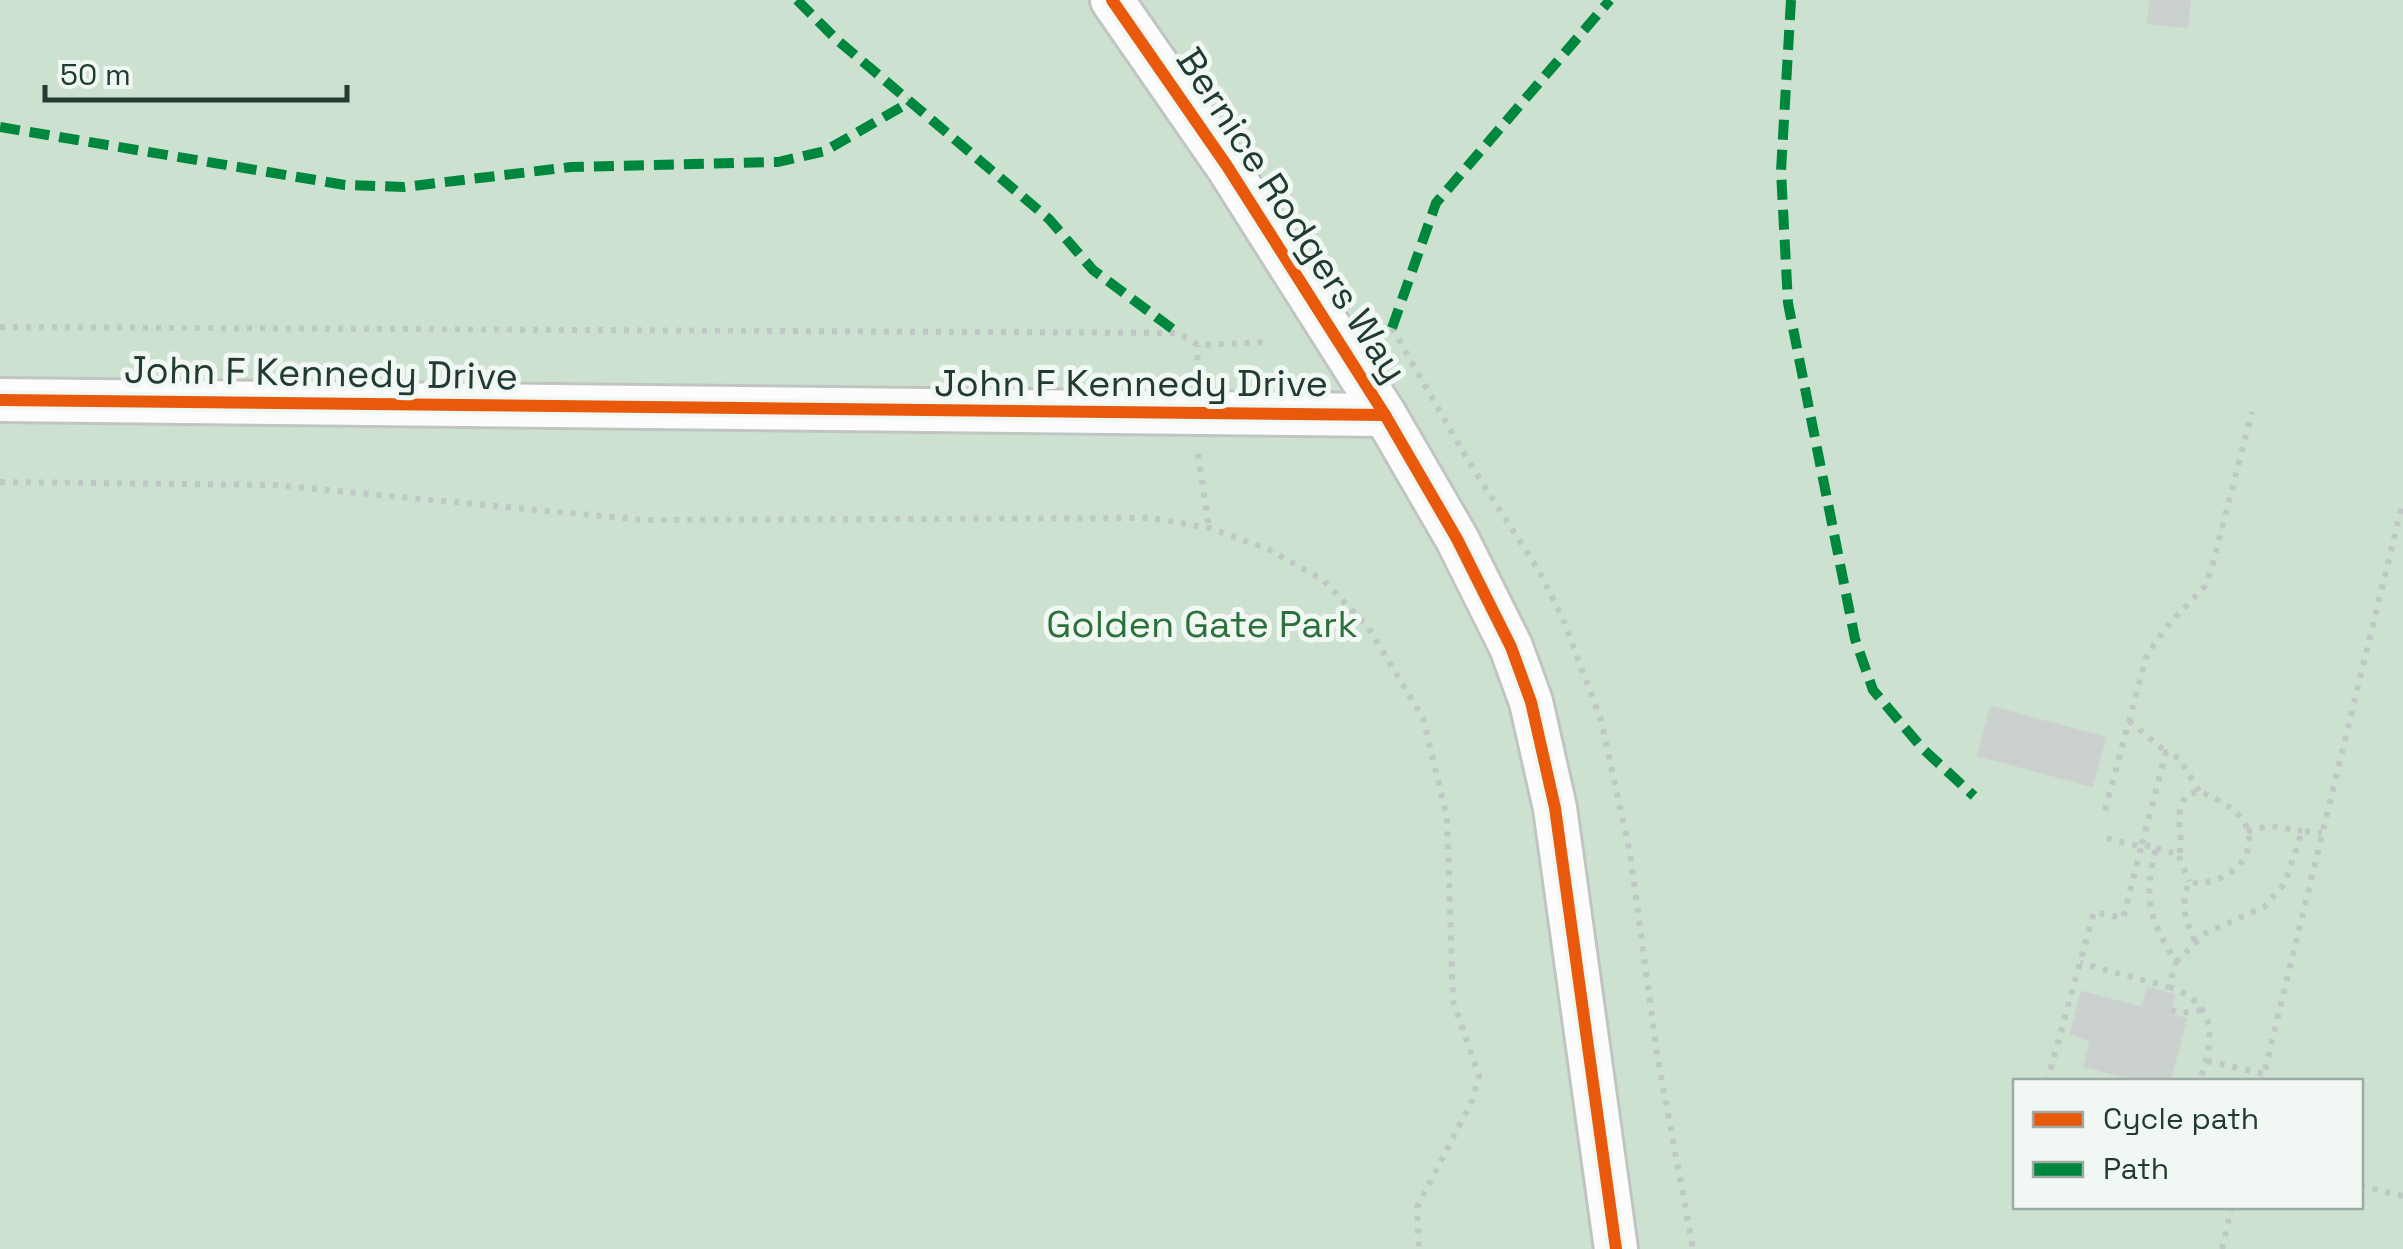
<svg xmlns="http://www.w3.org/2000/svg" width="2403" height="1249" font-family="'Space Grotesk',sans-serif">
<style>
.green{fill:#cce1cf;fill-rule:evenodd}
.building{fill:#cad0cd;stroke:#ccd1ce;stroke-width:2.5}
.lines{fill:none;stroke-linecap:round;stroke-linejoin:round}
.minor-casing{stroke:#c0c5c2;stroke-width:48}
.path{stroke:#c0c8c5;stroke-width:6;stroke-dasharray:5 8;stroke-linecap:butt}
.minor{stroke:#fbfcfb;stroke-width:42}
.quiet{stroke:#00873e;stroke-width:10;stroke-dasharray:20 10;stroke-linecap:butt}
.cycleway-casing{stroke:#f1f8f3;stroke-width:19}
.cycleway{stroke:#e8590c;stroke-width:12}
.labels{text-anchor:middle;stroke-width:10;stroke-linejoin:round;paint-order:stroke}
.street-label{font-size:38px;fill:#213b30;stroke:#f1f8f3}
.park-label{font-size:38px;fill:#2c713c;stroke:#f1f8f3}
</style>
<rect width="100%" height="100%" fill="#e3e8e5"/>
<!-- green -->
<path class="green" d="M 0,0 L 2403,0 L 2403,1249 L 0,1249 ZM 2016,1082 L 2360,1082 L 2360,1206 L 2016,1206 Z"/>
<!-- building -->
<g class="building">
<path d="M 2151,0 L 2190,0 L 2187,27 L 2148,23 Z"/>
<path d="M 1991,707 L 2105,738 L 2092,786 L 1978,755 Z"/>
<path d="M 2148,988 L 2174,995 L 2169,1015 L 2186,1019 L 2169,1082 L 2122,1082 L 2124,1076 L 2084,1066 L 2091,1040 L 2071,1034 L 2082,992 L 2142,1008 Z"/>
</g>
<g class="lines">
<!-- minor casing -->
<g class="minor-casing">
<g id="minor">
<path d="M 1112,0 L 1227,166 L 1385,415 L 1457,539 L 1511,647 L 1531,702 L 1555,808 L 1616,1249"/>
<path d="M 0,400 L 1385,415"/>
</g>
</g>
<!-- path -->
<g class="path">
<path d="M 0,327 L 1178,333 L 1198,345 L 1270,342"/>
<path d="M 1392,328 L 1469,462 L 1539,571 L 1562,617 L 1601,720 L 1630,853 L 1657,1054 L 1693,1249"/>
<path d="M 1197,373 L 1198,345"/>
<path d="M 1198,454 L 1209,528"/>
<path d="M 0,482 L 274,485 L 643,520 L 1151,518 L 1209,528 L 1268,549 L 1323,580 L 1368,627 L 1423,718 L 1447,817 L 1453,1001 L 1479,1076 L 1472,1101 L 1417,1207 L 1419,1249"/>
<path d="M 2129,721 L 2166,752"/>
<path d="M 2105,810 L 2147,654 L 2170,623 L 2205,586 L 2212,567 L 2252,412"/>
<path d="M 2247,831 L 2270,826 L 2302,831"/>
<path d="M 2107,838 L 2141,847"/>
<path d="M 2142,844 L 2166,752 L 2179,758 L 2199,791"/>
<path d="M 2156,848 L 2179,855 C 2185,829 2172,822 2186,795 L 2199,791 C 2214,798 2231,805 2241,818 C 2267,852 2226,889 2189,882 C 2180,904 2185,920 2195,941"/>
<path d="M 2179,856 L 2189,882"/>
<path d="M 2176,962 L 2206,933 L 2264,907 L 2285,883 L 2302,831 L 2322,833"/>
<path d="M 2169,987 C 2218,1003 2215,1040 2199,1082"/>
<path d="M 2171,1010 L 2181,1013 L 2201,1010"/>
<path d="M 2207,1061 L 2264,1074"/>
<path d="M 2047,1082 L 2094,912 L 2123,918 L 2142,844 L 2156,848 C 2143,899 2149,918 2176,962 L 2169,987 L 2080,963"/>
<path d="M 2262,1082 L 2403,501"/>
<path d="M 2360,1186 L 2403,1196"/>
<path d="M 2222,1249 L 2232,1206"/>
</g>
<!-- minor -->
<use href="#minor" class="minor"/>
<!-- quiet -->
<g class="quiet">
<path d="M 797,0 L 836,39 L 1049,219 L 1093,270 L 1178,333"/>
<path d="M 1791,0 L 1781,171 L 1788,303 L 1855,639 L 1873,690 L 1922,748 L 1974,796"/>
<path d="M 0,127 L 345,185 L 404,187 L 571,167 L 778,162 L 825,151 L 910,102"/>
<path d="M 1392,328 L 1436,203 L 1610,0"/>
</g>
<!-- cycleway casing -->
<g class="cycleway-casing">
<g id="cycleway">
<path d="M 1112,0 L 1227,166 L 1385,415 L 1457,539 L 1511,647 L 1531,702 L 1555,808 L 1616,1249"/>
<path d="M 0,400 L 1385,415"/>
</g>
</g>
<!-- cycleway -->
<use href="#cycleway" class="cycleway"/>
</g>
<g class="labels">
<!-- street labels -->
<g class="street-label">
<text transform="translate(1292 215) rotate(57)" y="13">Bernice Rodgers Way</text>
<text transform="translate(321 373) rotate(1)" y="13">John F Kennedy Drive</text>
<text x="1131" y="396">John F Kennedy Drive</text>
</g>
<!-- park labels -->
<g class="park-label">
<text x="1202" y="637">Golden Gate Park</text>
</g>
</g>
<!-- legend -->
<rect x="2013" y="1079" width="350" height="130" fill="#f1f8f3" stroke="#9eaca5" stroke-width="2.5"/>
<rect x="2033" y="1112" width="50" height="15" fill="#e8590c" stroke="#9eaca5" stroke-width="2.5"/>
<text x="2103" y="1129" font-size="30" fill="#213b30">Cycle path</text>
<rect x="2033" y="1162" width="50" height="15" fill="#00873e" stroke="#9eaca5" stroke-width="2.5"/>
<text x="2103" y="1179" font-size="30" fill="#213b30">Path</text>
<!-- scale -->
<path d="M45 85v15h302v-15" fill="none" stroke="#213b30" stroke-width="5"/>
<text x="60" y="85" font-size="30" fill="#213b30" stroke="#f1f8f3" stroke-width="8" paint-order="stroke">50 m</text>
</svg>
